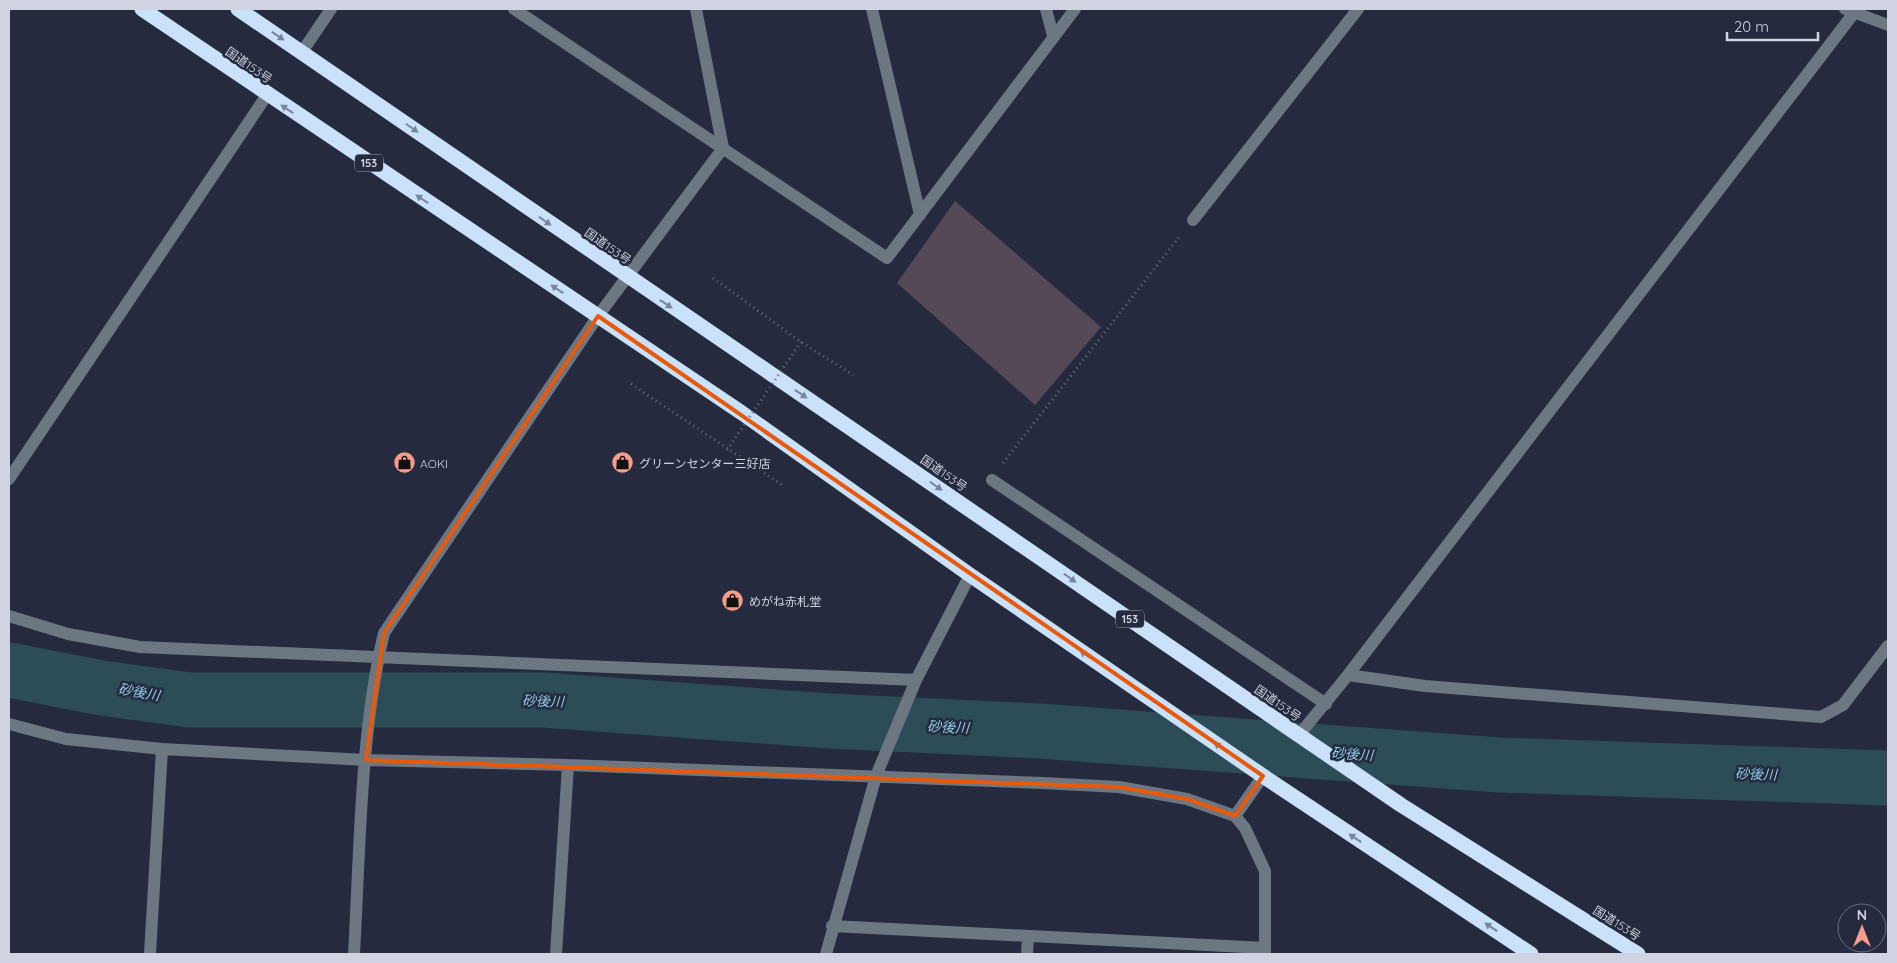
<svg xmlns="http://www.w3.org/2000/svg" width="1897" height="963" viewBox="0 0 1897 963" font-family="Quicksand,'Noto Sans JP',sans-serif">
  <style>
    .green { fill: #554958 }
    .lines { fill: none; stroke-linecap: round; stroke-linejoin: round }
    .river { stroke: #2c4c58; stroke-width: 55 }
    .path { stroke: #676b7e; stroke-width: 3; stroke-dasharray: 1 4; stroke-linecap: butt }
    .minor { stroke: #6d7781; stroke-width: 12 }
    .highway { stroke: #c9e1f9; stroke-width: 15 }
    .path-bridge { stroke: #676b7e; stroke-width: 3; stroke-dasharray: 1 4; stroke-linecap: butt }
    .oneway { fill: #77869c }
    .marked { fill: none; stroke: #e8590c; stroke-width: 4; stroke-linejoin: round }
    .labels { text-anchor: middle; dominant-baseline: central; stroke-width: 5; stroke-linejoin: round; paint-order: stroke }
    .shield { fill: #252a3f; stroke: #9da1b1; stroke-width: 1 }
    .shield-label { font-size: 11px; font-weight: bold; fill: #d0d4e2 }
    .street-label { font-size: 12px; fill: #d0d4e2; stroke: #252a3f }
    .poi-label { font-size: 12px; fill: #d0d4e2; stroke: #252a3f; text-anchor: start }
    .water-label { font-size: 14px; font-style: italic; fill: #8ecde5; stroke: #252a3f }
  </style>
  <rect width="100%" height="100%" fill="#252a3f"/>
  <!-- green -->
  <path class="green" d="M955,201L1101,327L1035,405L897,283Z"/>
  <g class="lines">
    <!-- river -->
    <path class="river" d="M9,670L102,688L190,700H543L830,721L1039,731L1499,765L1888,778"/>
    <!-- path -->
    <path class="path" d="M713,278L801,342L853,375
      M631,384L782,485
      M1003,463L1179,237"/>
    <!-- minor -->
    <path class="minor" d="M514,9L887,258L1075,9
      M872,9L920,215
      M1046,9L1053,36
      M1845,9L1888,25
      M302,52L331,9
      M1193,220L1358,9
      M9,479L267,95
      M992,480L1326,704
      M9,616L68,634L140,647L916,680
      M1348,675L1425,686L1821,717L1843,705L1888,646
      M9,724L66,739L162,749L366,760L568,765L1042,783L1119,787L1187,799L1235,816L1245,828L1265,871V954
      M1299,735L1348,675L1857,9
      M1235,816L1263,776
      M832,926L1265,948
      M150,954L162,749
      M354,954C360,850 360,734 384,633L598,316L723,148L696,9
      M556,954L568,765
      M826,954L876,776L916,680L970,575
      M1027,954L1028,936"/>
    <!-- highway -->
    <path class="highway" d="M142,9L742,413L970,575L1263,776L1531,954
      M238,9L1401,805L1638,954"/>
    <!-- path-bridge -->
    <path class="path-bridge" d="M727,450L801,342"/>
  </g>
  <!-- one-way arrows -->
  <defs><path id="oneway-solid" d="M-6-.8H1V-3.2L6.5 0L1 3.2V.8H-6Z" transform="scale(1.25)"/></defs>
  <g class="oneway">
    <use href="#oneway-solid" transform="translate(278 36) rotate(34)"/>
    <use href="#oneway-solid" transform="translate(287 109) rotate(-146)"/>
    <use href="#oneway-solid" transform="translate(412 128) rotate(35)"/>
    <use href="#oneway-solid" transform="translate(422 199) rotate(-146)"/>
    <use href="#oneway-solid" transform="translate(545 221) rotate(35)"/>
    <use href="#oneway-solid" transform="translate(557 289) rotate(-146)"/>
    <use href="#oneway-solid" transform="translate(666 304) rotate(34)"/>
    <use href="#oneway-solid" transform="translate(801 394) rotate(34)"/>
    <use href="#oneway-solid" transform="translate(936 486) rotate(35)"/>
    <use href="#oneway-solid" transform="translate(1070 578) rotate(35)"/>
    <use href="#oneway-solid" transform="translate(1086 655) rotate(-145)"/>
    <use href="#oneway-solid" transform="translate(1220 747) rotate(-145)"/>
    <use href="#oneway-solid" transform="translate(1355 838) rotate(-146)"/>
    <use href="#oneway-solid" transform="translate(1491 927) rotate(-146)"/>
  </g>
  <!-- marked area -->
  <path class="marked" d="M598,316L1263,776L1235,816L1187,799L1119,787L366,760L384,633Z"/>
  <!-- icons -->
  <defs>
    <symbol id="shop-disc" viewBox="-11 -11 22 22"><circle r="9.5" fill="#f49e8a" stroke="#252a3f"/><path d="M-5-2.5h2.3a2.7 3.5 0 0 1 5.4 0H5L5.5 6h-11ZM-1.5-2.5h3a1.5 2.3 0 0 0-3 0Z" fill="#111"/></symbol>
  </defs>
  <g fill-rule="evenodd">
    <use href="#shop-disc" x="392" y="450" width="25" height="25"/>
    <use href="#shop-disc" x="610" y="450" width="25" height="25"/>
    <use href="#shop-disc" x="720" y="588" width="25" height="25"/>
  </g>
  <g class="labels">
    <!-- shield labels -->
    <g class="shield">
      <rect x="355" y="154.5" width="28" height="17" rx="4"/>
      <rect x="1116" y="610.5" width="28" height="17" rx="4"/>
    </g>
    <g class="shield-label">
      <text x="369" y="163">153</text>
      <text x="1130" y="619">153</text>
    </g>
    <!-- street labels -->
    <g class="street-label">
      <text transform="translate(249 65) rotate(35)">国道153号</text>
      <text transform="translate(608 246) rotate(35)">国道153号</text>
      <text transform="translate(944 473) rotate(35)">国道153号</text>
      <text transform="translate(1278 703) rotate(35)">国道153号</text>
      <text transform="translate(1617 923) rotate(32)">国道153号</text>
    </g>
    <!-- poi labels -->
    <g class="poi-label">
      <text x="420" y="463">AOKI</text>
      <text x="639" y="463">グリーンセンター三好店</text>
      <text x="749" y="601">めがね赤札堂</text>
    </g>
    <!-- water labels -->
    <g class="water-label">
      <text transform="translate(139 692) rotate(10)">砂後川</text>
      <text transform="translate(543 701) rotate(2)">砂後川</text>
      <text transform="translate(948 727) rotate(3)">砂後川</text>
      <text transform="translate(1352 754) rotate(4)">砂後川</text>
      <text transform="translate(1756 774) rotate(2)">砂後川</text>
    </g>
  </g>
  <!-- border -->
  <rect width="1897" height="963" fill="none" stroke="#d0d4e2" stroke-width="20"/>
  <!-- north arrow -->
  <g transform="translate(1862 928)"><circle r="24" fill="#252a3f" stroke="#696e80"/>
  <path d="M0-4L9 19L0 12L-9 19Z" fill="#f49e8a"/>
  <text y="-8" font-size="14" font-weight="bold" text-anchor="middle" fill="#d0d4e2">N</text>
  </g>
  <!-- scale -->
  <path d="M1727 32v8h91v-8" fill="none" stroke="#d0d4e2" stroke-width="2.5"/>
  <text x="1734" y="32" font-size="15" fill="#d0d4e2" stroke="#252a3f" stroke-width="4" paint-order="stroke">20 m</text>
</svg>
